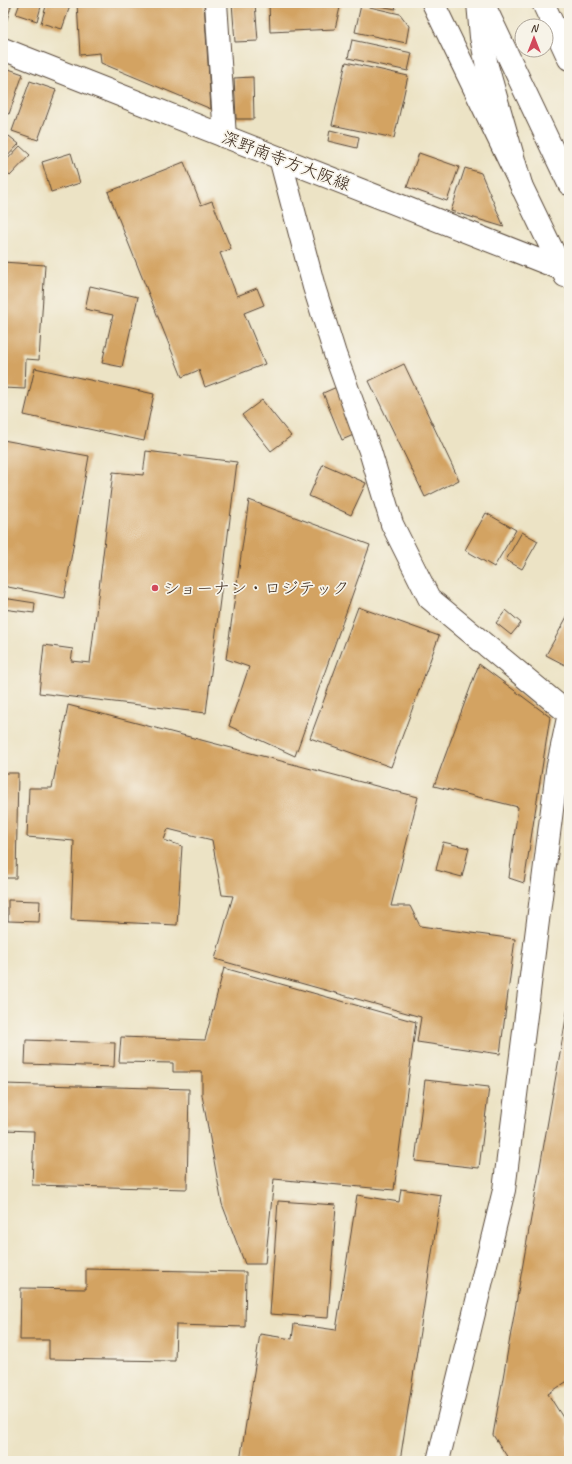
<svg xmlns="http://www.w3.org/2000/svg" width="572" height="1464" viewBox="0 0 572 1464" font-family="Caveat,'Klee One',sans-serif">
  <style>
    .building { fill: #d3a362 }
    .lines { fill: none; stroke-linecap: round; stroke-linejoin: round }
    .minor-casing { stroke: #564637; stroke-width: 24 }
    .major-casing { stroke: #564637; stroke-width: 24 }
    .highway-casing { stroke: #564637; stroke-width: 24 }
    .minor { stroke: #fff; stroke-width: 22 }
    .major { stroke: #fff; stroke-width: 22 }
    .highway { stroke: #fff; stroke-width: 22 }
    .poi-dot { fill: #d1495b; stroke: #f7f3e8; stroke-width: 1.5 }
    .labels { text-anchor: middle; dominant-baseline: central; stroke-width: 3.5; stroke-linejoin: round; paint-order: stroke }
    .street-label { font-size: 17px; fill: #3b2a1e; stroke: #f7f3e8 }
    .poi-label { font-size: 17px; fill: #3b2a1e; stroke: #f7f3e8; text-anchor: start }
  </style>
  <rect width="100%" height="100%" fill="#f7f3e8"/>
  <filter id="ink" filterUnits="userSpaceOnUse"><feTurbulence type="fractalNoise" baseFrequency=".025" numOctaves="2"/><feDisplacementMap in="SourceGraphic" scale="8" xChannelSelector="R" yChannelSelector="G"/><feConvolveMatrix kernelMatrix="1 2 1 2 8 2 1 2 1" color-interpolation-filters="sRGB"/></filter>
  <filter id="wash" filterUnits="userSpaceOnUse"><feTurbulence type="fractalNoise" baseFrequency=".012" numOctaves="4" result="noise"/><feDisplacementMap in="SourceGraphic" scale="16" xChannelSelector="R" yChannelSelector="G"/><feGaussianBlur stdDeviation="0.9" result="paint"/><feColorMatrix in="noise" values="0 0 0 0 0 0 0 0 0 0 0 0 0 0 0 0 0 1.4 0 .05"/><feComposite in="paint" operator="in"/></filter>
  <g filter="url(#wash)">
    <rect width="100%" height="100%" fill="#ece3c5"/>
    <g id="blocks">
      <!-- building -->
      <path class="building" d="M3,3H12L5,26L3,25Z
        M20,3H42L37,21L16,14Z
        M47,3H71L62,29L41,23Z
        M77,3H204L211,109L101,63L100,53L80,55Z
        M232,3H255L258,41L235,42Z
        M269,3H341L335,29L270,32Z
        M368,3H394L396,9L367,4Z
        M361,5L400,14L409,26L406,43L355,32Z
        M352,40L412,53L408,71L348,58Z
        M346,62L408,76L394,138L332,125Z
        M3,67L23,74L9,114L3,112Z
        M253,77L254,119H236L234,78Z
        M30,81L56,90L38,140L12,131Z
        M330,130L359,137L357,148L328,141Z
        M9,136L19,144L3,161V142Z
        M20,146L30,155L10,176L3,169V164Z
        M71,153L80,183L51,192L42,162Z
        M419,153L459,167L447,201L407,187Z
        M184,162L201,205L212,201L231,249L220,253L237,296L257,288L264,305L244,313L265,364L205,387L199,370L182,377L108,192Z
        M465,168L481,173L504,227L451,211Z
        M3,262L45,265L39,360L26,359L25,389L3,388Z
        M90,286L138,297L122,367L102,363L113,315L85,309Z
        M404,364L459,480L425,497L369,381Z
        M35,368L154,394L144,441L24,415Z
        M339,386L358,433L342,440L323,393Z
        M262,400L291,436L271,451L242,415Z
        M3,440L89,456L64,598L3,586Z
        M146,451L237,462L206,713L39,693L44,645L73,649L71,661L90,663L113,472L143,475Z
        M323,464L366,483L351,515L309,496Z
        M249,500L370,545L295,756L229,726L249,667L226,659Z
        M486,513L516,530L494,567L465,550Z
        M522,532L538,541L522,569L506,560Z
        M3,598L35,603L34,613L3,609Z
        M358,607L439,636L391,767L310,738Z
        M506,610L521,623L511,635L496,623Z
        M569,613V667L546,655Z
        M479,664L550,717L524,883L509,878L518,807L434,786Z
        M68,705L418,797L391,906H410L420,926L515,939L500,1054L417,1042L421,1017L215,959L233,896L222,895L212,840L168,829L164,840L182,846L177,925L71,920L74,841L27,837L29,788H52Z
        M3,773H18L16,878H3Z
        M443,842L469,848L462,877L436,870Z
        M8,900L40,901L39,922L8,921Z
        M224,968L416,1022L394,1190L274,1179L265,1264H245L222,1204L202,1095V1072H173V1063L119,1062L121,1037L205,1040Z
        M568,1007L569,1380L548,1394L569,1427V1461H510L493,1435Z
        M26,1040L115,1043L114,1067L25,1064Z
        M425,1080L489,1087L479,1168L415,1161Z
        M3,1084L189,1089L187,1189L32,1185L34,1131L3,1130Z
        M401,1189L441,1195L400,1461H240L260,1334L292,1339L294,1324L336,1330L357,1195L399,1202Z
        M278,1201L336,1205L328,1318L270,1314Z
        M86,1269L246,1272L245,1327L176,1325L175,1361L49,1359V1340H20L21,1288L86,1289Z"/>
    </g>
  </g>
  <g filter="url(#ink)">
    <use href="#blocks" fill-opacity="0" stroke="#564637" stroke-width="1"/>
    <g class="lines">
      <defs>
        <path id="minor" d="M216,3L225,137
          M280,158L314,287L335,354L370,451L392,524L429,598L569,714
          M438,1461L504,1190L557,770L569,713"/>
        <path id="major" d="M433,3L565,276
          M483,3L569,184
          M3,49L569,272"/>
        <path id="highway" d="M478,3L481,37L487,66L522,188
          M543,3L569,59"/>
      </defs>
      <!-- minor casing -->
      <use href="#minor" class="minor-casing"/>
      <!-- major casing -->
      <use href="#major" class="major-casing"/>
      <!-- highway casing -->
      <use href="#highway" class="highway-casing"/>
      <!-- minor -->
      <use href="#minor" class="minor"/>
      <!-- major -->
      <use href="#major" class="major"/>
      <!-- highway -->
      <use href="#highway" class="highway"/>
    </g>
  </g>
  <!-- markers -->
  <circle class="poi-dot" cx="155" cy="588" r="4"/>
  <g class="labels">
    <!-- street labels -->
    <g class="street-label">
      <text transform="translate(286 161) rotate(21)">深野南寺方大阪線</text>
    </g>
    <!-- poi labels -->
    <g class="poi-label">
      <text x="163" y="588">ショーナン・ロジテック</text>
    </g>
  </g>
  <!-- margin -->
  <rect width="572" height="1464" fill="none" stroke="#f7f3e8" stroke-width="16"/>
  <!-- north arrow -->
  <g transform="translate(534 38)"><circle r="19" fill="#f7f3e8" stroke="#aca397"/>
  <path d="M0-3L7 15L0 10L-7 15Z" fill="#d1495b"/>
  <text y="-6" font-size="11" font-weight="bold" text-anchor="middle" fill="#3b2a1e">N</text>
  </g>
</svg>
